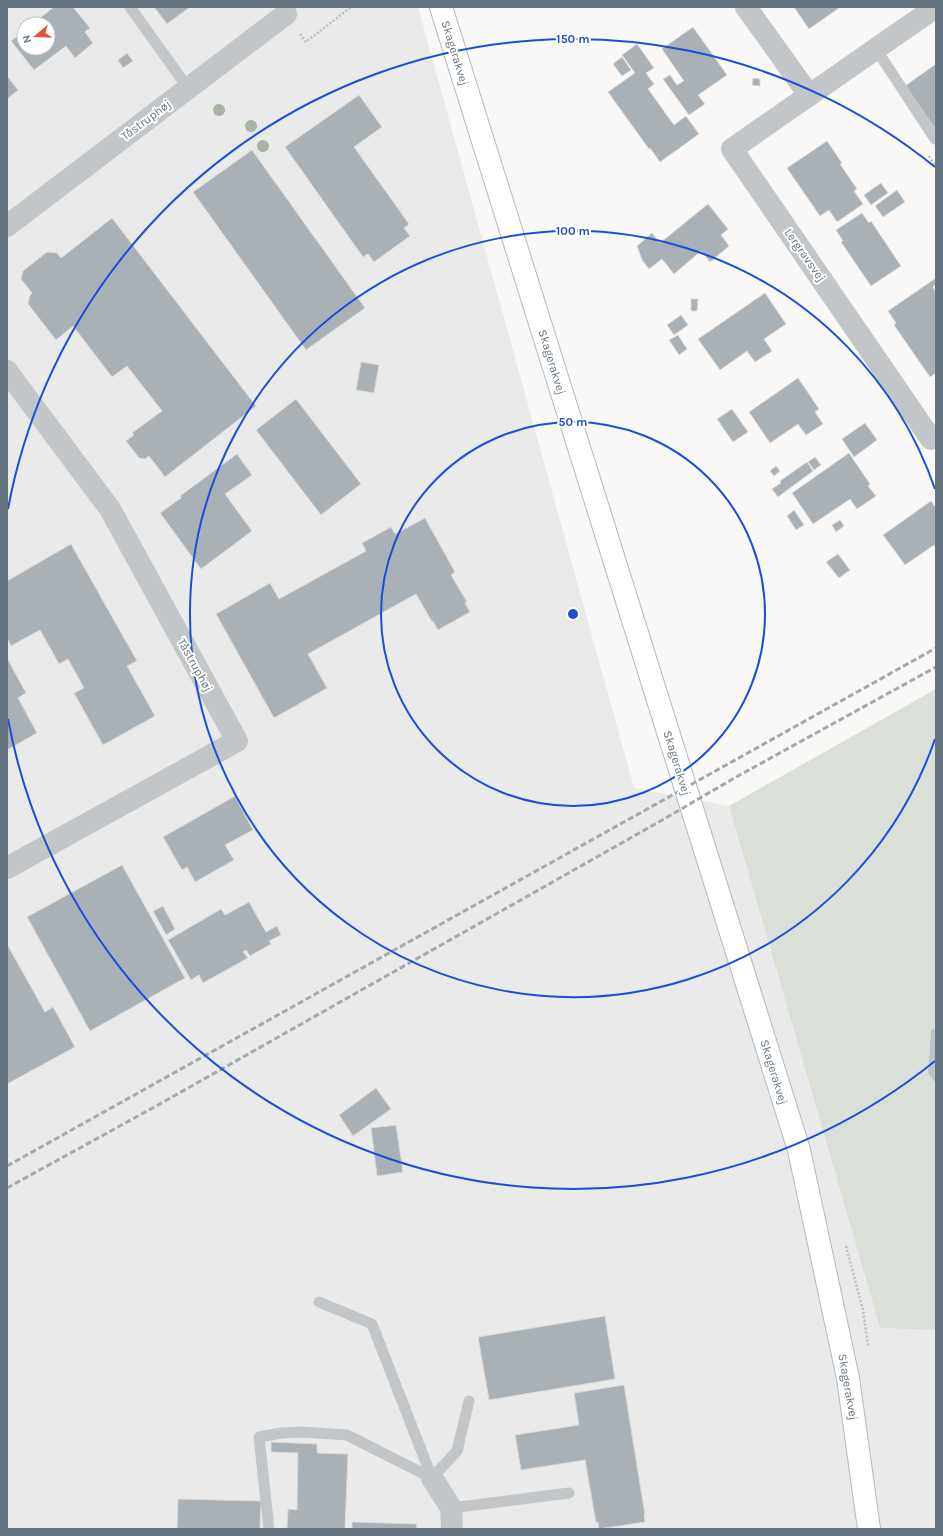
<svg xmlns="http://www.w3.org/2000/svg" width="943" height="1536" viewBox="0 0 943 1536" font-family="Karla,sans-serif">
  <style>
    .built { fill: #e9eae9; fill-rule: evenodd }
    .green { fill: #dadfd7 }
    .water { fill: #bcc6ca }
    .building { fill: #a9b1b7; stroke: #dadad8 }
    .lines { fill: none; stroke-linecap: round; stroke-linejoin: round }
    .secondary-casing { stroke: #b4babe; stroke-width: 24 }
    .path { stroke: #bcbfc1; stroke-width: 2.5; stroke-dasharray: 2 2; stroke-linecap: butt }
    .lane { stroke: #c2c6c9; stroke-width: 11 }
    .street { stroke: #c2c6c9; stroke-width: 22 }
    .secondary { stroke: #fff; stroke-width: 22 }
    .rail { stroke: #a3aaaf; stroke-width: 3; stroke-dasharray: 6 3; stroke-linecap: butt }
    .tree { fill: #a9b2a6 }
    .ring { fill: none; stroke: #1d4ed8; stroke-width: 2 }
    .labels { text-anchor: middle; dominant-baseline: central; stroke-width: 4; stroke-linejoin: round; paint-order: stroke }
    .street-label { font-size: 12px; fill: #657480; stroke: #fff }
    .centre { fill: #1d4ed8; stroke: #fff; stroke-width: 2 }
    .ring-label { font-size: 12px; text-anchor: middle; font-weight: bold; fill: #1d4ed8; stroke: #fff; stroke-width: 4; stroke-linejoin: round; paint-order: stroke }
  </style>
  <rect width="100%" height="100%" fill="#f9f8f6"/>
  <!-- built -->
  <path class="built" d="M7,7H418L634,788L729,806L880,1328L936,1330V1529H7ZM24,24H48V48H24Z"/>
  <!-- green -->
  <path class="green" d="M936,689V1028L931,1030L928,1073L936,1084V1330L880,1328L729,806Z"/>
  <!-- water -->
  <path class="water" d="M936,1028V1084L928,1073L931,1030Z"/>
  <!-- building -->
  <path class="building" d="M54,7H73L90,28L85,32L93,43L75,58L66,46L34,70L11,41L24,31V48H48V24H32Z
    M154,7H190L167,24Z
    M794,7H838L839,8L809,29Z
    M693,27L727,75L698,95L705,104L689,115L663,79L670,75L677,85L684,81L662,49Z
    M637,44L654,68L646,73L654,84L648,89L674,125L686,116L699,134L660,162L650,148L649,149L608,92L635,73L622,55Z
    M127,53L133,61L123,68L118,60Z
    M622,57L631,70L622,76L613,64Z
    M936,64V130L905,86Z
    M7,76L18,90L7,99Z
    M753,78L760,79V86L752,85Z
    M359,95L382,127L354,147L409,224L404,228L410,236L374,262L368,254L363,257L285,147Z
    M827,141L842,163L840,164L857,189L854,191L863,204L837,222L829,210L820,216L787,168Z
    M252,150L365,308L306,350L193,192Z
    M881,183L888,193L871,205L864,195Z
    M897,190L905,202L883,217L875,206Z
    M708,204L728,229L721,235L729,246L710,262L701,251L674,274L662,259L649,269L642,260L637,246L652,233L660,243Z
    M862,213L869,223L871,221L901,266L871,286L841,242L843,241L836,230Z
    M112,218L256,406L165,477L149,456L145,459L139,458L126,441L134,435L132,433L162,411L127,366L112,377L73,326L56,340L28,304L30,295L32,293L21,279L23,271L47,252L57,253L61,258Z
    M936,278V284L933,287L936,292V373L930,377L894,325L896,323L888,311Z
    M765,293L786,324L764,339L772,351L755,362L747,351L720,370L698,339Z
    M691,299H698L697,311H691Z
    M681,315L688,325L674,335L667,325Z
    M678,335L687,349L679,355L669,340Z
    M361,362L379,365L374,393L356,390Z
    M798,378L819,409L815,412L823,424L806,435L798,424L770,443L749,412Z
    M296,399L361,484L321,515L256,430Z
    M732,409L748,432L733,442L717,419Z
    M865,423L877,440L854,457L842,439Z
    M849,453L870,484L868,486L876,496L857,509L850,499L813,524L792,493Z
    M237,454L252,475L225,494L252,531L201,569L160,513L181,498L180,496Z
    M815,457L821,465L814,470L808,462Z
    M807,462L813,471L778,497L772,489L781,483L780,481Z
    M776,466L780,471L774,476L770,471Z
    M931,501L936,508V547L934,545L905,565L883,535Z
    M794,510L804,525L796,530L787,516Z
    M425,518L455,572L451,575L467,602L465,603L470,612L438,630L433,621L432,622L416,594L308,654L327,688L274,718L216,614L270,583L279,599L366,551L362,543L391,527L395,534Z
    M840,520L844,526L836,532L832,525Z
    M71,544L137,661L127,666L155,716L103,745L74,693L84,688L68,659L59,664L40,630L11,646L7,638V581Z
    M838,554L850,570L839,578L826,562Z
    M7,658L26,693L18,698L37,733L7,750Z
    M235,796L253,830L225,845L234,860L195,882L187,867L182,870L163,837Z
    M122,865L185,978L90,1031L27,917Z
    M249,902L266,932L277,926L281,935L269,941L271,944L250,956L246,950L243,952L248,958L203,983L199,975L191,980L168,940L221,909L225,915Z
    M163,906L175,929L166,935L153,911Z
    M7,944L45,1012L53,1007L75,1047L7,1084Z
    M376,1088L391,1109L353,1136L339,1115Z
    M396,1125L403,1172L377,1176L371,1128Z
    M605,1316L615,1379L489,1400L478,1337Z
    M624,1385L645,1515H644L645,1522L599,1529L598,1522L596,1523L585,1460L521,1470L515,1435L579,1425L574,1393Z
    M271,1442L317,1444V1453L348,1454L345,1529H287L288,1509L297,1510L298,1453L271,1452Z
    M178,1499L261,1501L260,1529H177Z
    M352,1522L417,1524L416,1529H352Z"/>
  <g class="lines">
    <defs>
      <path id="secondary" d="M441,7L799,1150L848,1378L869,1529"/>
    </defs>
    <!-- secondary casing -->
    <use href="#secondary" class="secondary-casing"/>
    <!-- path -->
    <path class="path" d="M300,34L306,42L351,7
      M929,156L936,167
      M846,1246L863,1310L868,1346"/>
    <!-- lane -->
    <path class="lane" d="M130,7L188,88
      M876,49L935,139
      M319,1302L372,1324L432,1478
      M432,1478L457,1451L469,1401
      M451,1508L569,1493
      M269,1529L259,1437L281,1433L303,1432L347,1435L432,1478"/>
    <!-- street -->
    <path class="street" d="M746,7L809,95
      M7,226L286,14
      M7,371L110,509L237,741L7,868
      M931,439L732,149L936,7
      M432,1478L451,1508L452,1529"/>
    <!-- secondary -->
    <use href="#secondary" class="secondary"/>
    <!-- rail -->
    <path class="rail" d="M7,1166L936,648
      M7,1188L158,1105L657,823L738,776L936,667"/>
  </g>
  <!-- trees -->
  <g class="tree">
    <circle cx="219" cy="110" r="6"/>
    <circle cx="251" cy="126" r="6"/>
    <circle cx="263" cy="146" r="6"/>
  </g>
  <!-- distance rings -->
  <g class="ring">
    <circle cx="573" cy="614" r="192"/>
    <path d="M935 739A383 383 0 1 1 935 489"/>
    <path d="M935 1061A575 575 0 0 1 8 719M8 509A575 575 0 0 1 935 167"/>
  </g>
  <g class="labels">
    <!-- street labels -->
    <g class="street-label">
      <text transform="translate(455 53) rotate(73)">Skagerakvej</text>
      <text transform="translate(146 120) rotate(-37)">Tåstruphøj</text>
      <text transform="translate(805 255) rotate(55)">Lergravsvej</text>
      <text transform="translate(552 362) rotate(73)">Skagerakvej</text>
      <text transform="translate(195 665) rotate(61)">Tåstruphøj</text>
      <text transform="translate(677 763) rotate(73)">Skagerakvej</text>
      <text transform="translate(774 1072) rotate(73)">Skagerakvej</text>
      <text transform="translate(848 1387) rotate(80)">Skagerakvej</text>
    </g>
  </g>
  <circle cx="573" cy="614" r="6" class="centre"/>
  <g class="ring-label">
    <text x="573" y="43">150 m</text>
    <text x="573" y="235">100 m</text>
    <text x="573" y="426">50 m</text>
  </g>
  <!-- border -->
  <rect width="943" height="1536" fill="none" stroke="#657480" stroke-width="16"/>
  <!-- north arrow -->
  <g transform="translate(36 36) rotate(251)"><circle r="19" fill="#ffffff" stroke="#c1c7cc"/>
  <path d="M0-3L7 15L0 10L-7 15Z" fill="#dc5833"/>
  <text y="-6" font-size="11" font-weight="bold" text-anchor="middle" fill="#657480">N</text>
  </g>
</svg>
